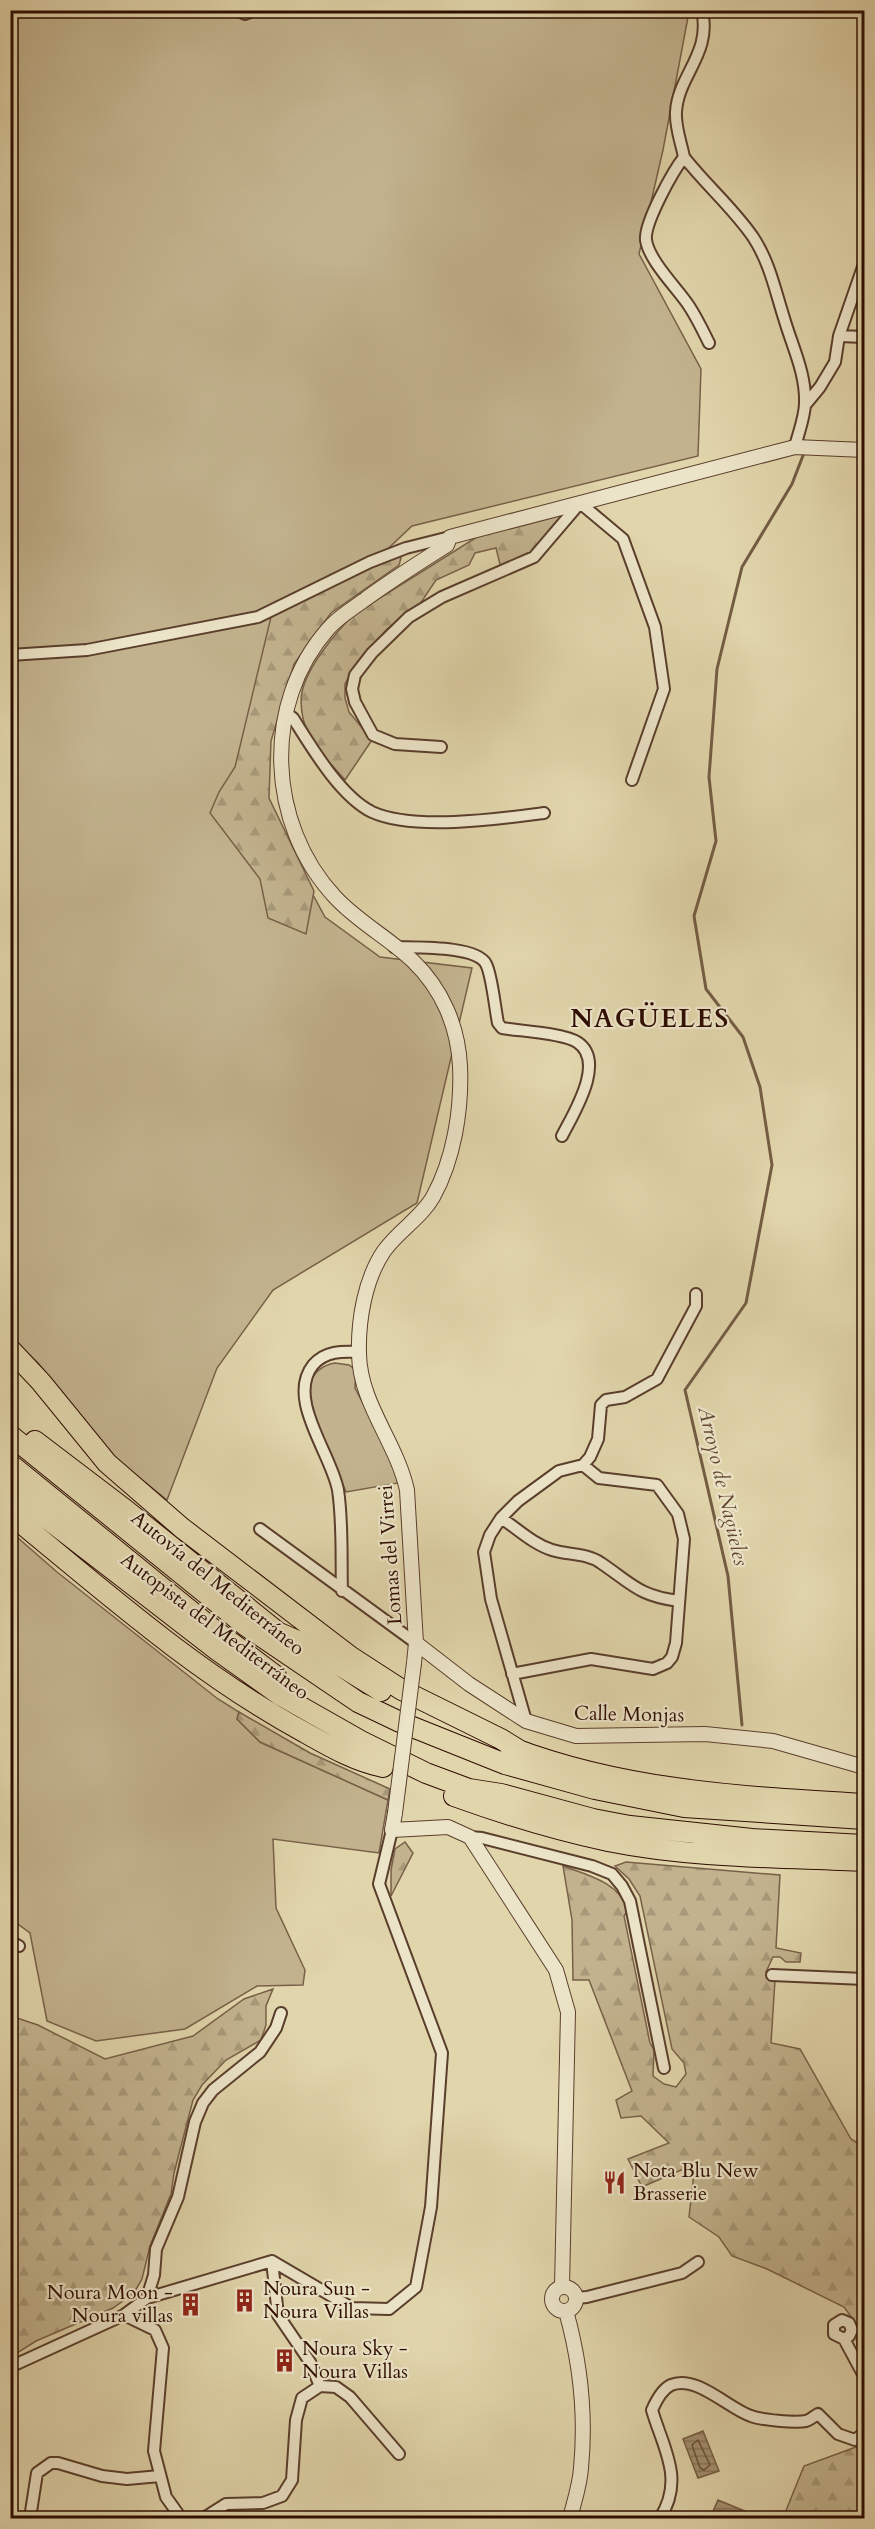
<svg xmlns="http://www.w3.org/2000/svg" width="875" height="2529" viewBox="0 0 875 2529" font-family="Cardo,serif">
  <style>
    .grass { fill: #c2b38e; stroke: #786048; stroke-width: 1.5 }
    .forest { fill: url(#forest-firs); stroke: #786048; stroke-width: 1.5 }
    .water { fill: url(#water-rules); stroke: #745c44; stroke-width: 1.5 }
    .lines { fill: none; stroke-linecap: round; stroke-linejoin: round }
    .shore { stroke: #684e39; stroke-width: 1.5 }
    .stream { stroke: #745c44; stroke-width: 3 }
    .minor-casing { stroke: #5a3e2c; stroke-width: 14 }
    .tertiary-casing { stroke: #5a3e2c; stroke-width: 16 }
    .motorway-casing { stroke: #2d0c01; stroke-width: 22 }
    .minor { stroke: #ece4c8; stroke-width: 10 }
    .tertiary { stroke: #ece4c8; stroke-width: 14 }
    .motorway { stroke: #e1d5ab; stroke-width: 20 }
    .tertiary-bridge-casing { stroke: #5a3e2c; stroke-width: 16; stroke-linecap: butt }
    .tertiary-bridge { stroke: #ece4c8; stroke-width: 14 }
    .labels { text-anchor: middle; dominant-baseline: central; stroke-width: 4.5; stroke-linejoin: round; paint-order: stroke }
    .street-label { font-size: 20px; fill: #2d0c01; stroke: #ece4c8 }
    .poi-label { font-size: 20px; fill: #2d0c01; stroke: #ece4c8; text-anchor: start }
    .water-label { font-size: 21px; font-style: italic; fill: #634833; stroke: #ece4c8 }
    .district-label { font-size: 26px; font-weight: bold; letter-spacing: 1.5px; fill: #2d0c01; stroke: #ece4c8 }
  </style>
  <defs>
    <pattern id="forest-firs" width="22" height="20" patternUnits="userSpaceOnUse" patternTransform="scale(1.5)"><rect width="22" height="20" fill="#c2b38e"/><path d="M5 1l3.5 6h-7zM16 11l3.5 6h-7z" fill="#a79979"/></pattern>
    <pattern id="water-rules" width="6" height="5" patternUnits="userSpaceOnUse" patternTransform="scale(1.5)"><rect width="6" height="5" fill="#a49171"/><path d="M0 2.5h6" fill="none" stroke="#86755a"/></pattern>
  </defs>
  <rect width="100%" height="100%" fill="#e1d5ab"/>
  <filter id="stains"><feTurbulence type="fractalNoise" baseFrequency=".00333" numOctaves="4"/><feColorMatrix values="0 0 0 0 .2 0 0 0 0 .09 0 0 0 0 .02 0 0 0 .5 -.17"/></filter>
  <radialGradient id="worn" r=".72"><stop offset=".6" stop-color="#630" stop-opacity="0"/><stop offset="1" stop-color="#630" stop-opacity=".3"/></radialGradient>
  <!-- grass -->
  <path class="grass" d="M686,10L688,17L663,150L639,254L701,369L698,456L412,526L279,652L252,782L325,917L380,957L472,968L417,1203L273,1290L217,1368L167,1500L114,1457L38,1363L11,1337L10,11Z
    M335,1363L349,1365L356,1370L355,1388L393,1461L398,1483L346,1492C336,1466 308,1411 310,1386C311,1373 323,1365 335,1363Z
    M10,1531L57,1572L218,1699L239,1712L237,1719L260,1742L388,1800L379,1853L273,1839L276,1908L305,1970L303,1985L257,1986L185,2029L96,2041L47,2021L30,1933L11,1919Z"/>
  <!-- forest -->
  <path class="forest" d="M559,514L565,515L549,531L531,556L501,568L496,548L475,553L469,565L436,580L420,604L387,629L357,663L345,684V698L349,712L372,740L345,780C335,768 321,755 312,741C304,728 299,708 302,692C307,667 337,630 356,613L488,530Z
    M396,556L401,558L399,565L331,613L294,664L271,741L269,798L314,891L306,934L268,918L260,879L210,813L219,792L235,767L271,617L370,565Z
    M239,1712L310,1753L390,1789L388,1800L260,1742L237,1719Z
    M405,1842L413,1853L391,1896V1870L395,1849Z
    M626,1862L780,1875L776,1948L801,1953L800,1962H786L780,1957H773L766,1972L768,1977L775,1980L771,2043L800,2049L851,2139L864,2147V2360L857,2346L855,2322L844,2307L767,2269L732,2256L719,2237L689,2217L695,2164L642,2187L628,2159L669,2143L641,2116L621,2118L616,2100L632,2091L589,1980H573L572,1920L563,1866C587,1875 619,1882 628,1910L624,1916L650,2043L654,2050L653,2076L664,2084L676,2087L686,2074L684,2063L672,2049L640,1896L629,1879L615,1866Z
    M273,1989L266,2006V2025L261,2040L226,2060L202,2085L193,2100L174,2173L171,2194L150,2246L142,2279L134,2293L113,2308L36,2341L11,2357V2016L38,2025L105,2059L193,2036L244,1999Z
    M864,2441V2502L854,2518H783L804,2466L856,2447Z"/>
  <!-- water -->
  <path class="water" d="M703,2431L719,2471L698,2478L683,2439Z
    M718,2500L747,2512L744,2518H710Z"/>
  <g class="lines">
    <!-- shore -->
    <path class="shore" d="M698,2440L710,2465L704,2470L700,2468L692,2445Z"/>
    <!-- stream -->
    <path class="stream" d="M742,1725L728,1576L685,1390L746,1303L772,1165L760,1087L743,1037L706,989L694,916L716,841L709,777L717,669L742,567L792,484L804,453"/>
    <defs>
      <path id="minor" d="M237,10L245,14L255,10
        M702,10C712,54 678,75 676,112C675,127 681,142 684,157C673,171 644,223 646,240C649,261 678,289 689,306C697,318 703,331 709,343
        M684,157C706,185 733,208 753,237C770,263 775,290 784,318C792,346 806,373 805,403C805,417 798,434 795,447
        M839,336L864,337
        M806,404L820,387L835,362L839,336L864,264
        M10,655L87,650L258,617L370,562L406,548L450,537
        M286,713L293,718C312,748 340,796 372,812C413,831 499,819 544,813
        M441,747L395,744L373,735L355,702L352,689L355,675L372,653L409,617L442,597L534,557L580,503L623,539L655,627L664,689L632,780
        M394,947C414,948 476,945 486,964C492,975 495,1009 498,1023L502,1028C520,1031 563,1033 577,1042C607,1061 573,1114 562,1136
        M501,1518C518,1529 533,1544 552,1550C568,1555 587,1553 601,1563C632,1584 639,1596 679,1601
        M260,1529L416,1643
        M342,1591C341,1558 343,1523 338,1490C331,1453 286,1399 313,1365C325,1351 342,1351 359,1352
        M512,1674L591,1659L653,1669L667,1663L672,1657L676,1643L684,1539L678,1514L657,1485L599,1478L583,1465
        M526,1721L491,1599L484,1552L490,1535L501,1518L518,1501L559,1471L583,1465L590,1457L598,1439L601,1405L606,1400L625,1397L657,1379L696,1306V1294
        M470,1837L482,1838L592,1866L612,1874L622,1886L630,1901L664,2068
        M10,1941L19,1946
        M772,1975L864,1979
        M272,2261L278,2315L310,2362L320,2386L336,2387L350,2397L399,2454
        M147,2298L154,2275L156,2249L178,2197L195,2122L203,2103L213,2090L260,2052L276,2028L281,2013
        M576,2298L587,2297L682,2273L698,2262
        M124,2315L147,2298L272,2261L352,2308L389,2309L416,2287L431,2207L442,2053L379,1884L392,1830
        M844,2339L849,2336L852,2330L849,2323L842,2320L834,2325V2334L844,2339L864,2376
        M10,2367L124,2315L155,2330L163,2348L154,2451L166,2497L181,2518
        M30,2518L37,2473L51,2463H58L102,2476L127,2479L160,2476
        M204,2518L226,2504L263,2503L282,2496L292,2480L296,2420L302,2398L320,2386
        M660,2518C685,2479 663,2448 652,2410C656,2401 662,2389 671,2385C696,2374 729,2409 751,2416C761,2420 795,2423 806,2421C810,2420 814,2416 818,2414L838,2434L855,2440L864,2433"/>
      <path id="tertiary" d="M416,1643L469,1684L526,1721L576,1736L705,1734L773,1741L864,1767
        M414,1663L416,1643L407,1490C396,1441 360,1404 359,1354C358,1320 365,1279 384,1251C398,1231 421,1218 433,1197C454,1159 462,1109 460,1066C458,1026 442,989 413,961C389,938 358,922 335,897C267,824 262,704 328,629C339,616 354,608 367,598C393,579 420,562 447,545L450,537L795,447L864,450
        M395,1813L392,1830L448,1827L470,1837L556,1970L568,2012L562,2287
        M552 2299a12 12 0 1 1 24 0a12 12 0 1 1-24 0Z
        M566,2311C580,2361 586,2416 581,2468C580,2485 574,2502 570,2518"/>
      <path id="motorway" d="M10,1349L41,1382L107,1463L182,1528L351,1657L402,1690L501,1739L522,1752
        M10,1435L246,1626L358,1702L400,1722L505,1764L595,1789L684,1807L864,1819
        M35,1441L127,1511L285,1638
        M10,1464L213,1629L276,1676
        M10,1490L217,1650L280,1695L361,1741L426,1773L469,1789L501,1794L593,1819L630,1826L752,1839L864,1845
        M10,1514C104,1591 197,1674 304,1732C329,1746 354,1761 383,1767
        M277,1632L305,1644L381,1691
        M510,1747C624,1791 744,1797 864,1804
        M454,1796C504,1814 556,1830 608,1841C692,1858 780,1857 864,1861"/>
    </defs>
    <!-- minor casing -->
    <use href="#minor" class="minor-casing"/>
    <!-- tertiary casing -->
    <use href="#tertiary" class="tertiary-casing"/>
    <!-- motorway casing -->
    <use href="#motorway" class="motorway-casing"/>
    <!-- minor -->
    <use href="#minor" class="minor"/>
    <!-- tertiary -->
    <use href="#tertiary" class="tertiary"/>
    <!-- motorway -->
    <use href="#motorway" class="motorway"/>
    <defs>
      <path id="tertiary-bridge" d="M395,1813L414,1663"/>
    </defs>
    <!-- tertiary-bridge casing -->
    <use href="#tertiary-bridge" class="tertiary-bridge-casing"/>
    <!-- tertiary-bridge -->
    <use href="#tertiary-bridge" class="tertiary-bridge"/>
  </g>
  <!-- icons -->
  <defs>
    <symbol id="restaurant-bare" viewBox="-9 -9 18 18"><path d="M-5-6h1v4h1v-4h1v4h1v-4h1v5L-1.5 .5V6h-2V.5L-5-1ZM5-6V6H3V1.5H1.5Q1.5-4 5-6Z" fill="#8f2418" stroke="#ece4c8" stroke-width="2.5" paint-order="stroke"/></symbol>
    <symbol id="building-bare" viewBox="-9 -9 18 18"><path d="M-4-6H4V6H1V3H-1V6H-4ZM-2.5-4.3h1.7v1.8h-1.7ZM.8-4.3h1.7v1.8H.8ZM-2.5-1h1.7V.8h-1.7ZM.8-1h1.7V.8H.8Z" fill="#8f2418" stroke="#ece4c8" stroke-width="2.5" paint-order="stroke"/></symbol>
  </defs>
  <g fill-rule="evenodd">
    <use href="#restaurant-bare" x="598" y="2166" width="33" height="33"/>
    <use href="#building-bare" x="228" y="2284" width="33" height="33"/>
    <use href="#building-bare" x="174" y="2288" width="33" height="33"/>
    <use href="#building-bare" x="268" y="2344" width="33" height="33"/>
  </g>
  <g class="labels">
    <!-- street labels -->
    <g class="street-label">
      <text transform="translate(390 1555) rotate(-94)">Lomas del Virrei</text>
      <text transform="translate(218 1583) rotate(39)">Autovía del Mediterráneo</text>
      <text transform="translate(215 1626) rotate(37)">Autopista del Mediterráneo</text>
      <text transform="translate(629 1714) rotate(1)">Calle Monjas</text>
    </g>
    <!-- poi labels -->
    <g class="poi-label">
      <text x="633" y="2170">Nota Blu New<tspan x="633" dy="23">Brasserie</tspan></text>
      <text x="263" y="2288">Noura Sun -<tspan x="263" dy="23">Noura Villas</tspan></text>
      <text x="173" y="2292" text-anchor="end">Noura Moon -<tspan x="173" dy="23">Noura villas</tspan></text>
      <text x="302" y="2348">Noura Sky -<tspan x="302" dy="23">Noura Villas</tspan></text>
    </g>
    <!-- water labels -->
    <g class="water-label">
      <text transform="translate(723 1486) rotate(77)">Arroyo de Nagüeles</text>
    </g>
    <!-- district labels -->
    <g class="district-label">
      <text x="650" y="1018">NAGÜELES</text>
    </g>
  </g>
  <!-- margin -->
  <rect width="875" height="2529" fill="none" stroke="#e1d5ab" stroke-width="36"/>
  <rect x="12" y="12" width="851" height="2505" fill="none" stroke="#2d0c01" stroke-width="3"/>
  <rect x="18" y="18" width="839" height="2493" fill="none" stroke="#2d0c01" stroke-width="1.5"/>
  <rect width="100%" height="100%" filter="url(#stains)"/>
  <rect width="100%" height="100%" fill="url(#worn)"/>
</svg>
